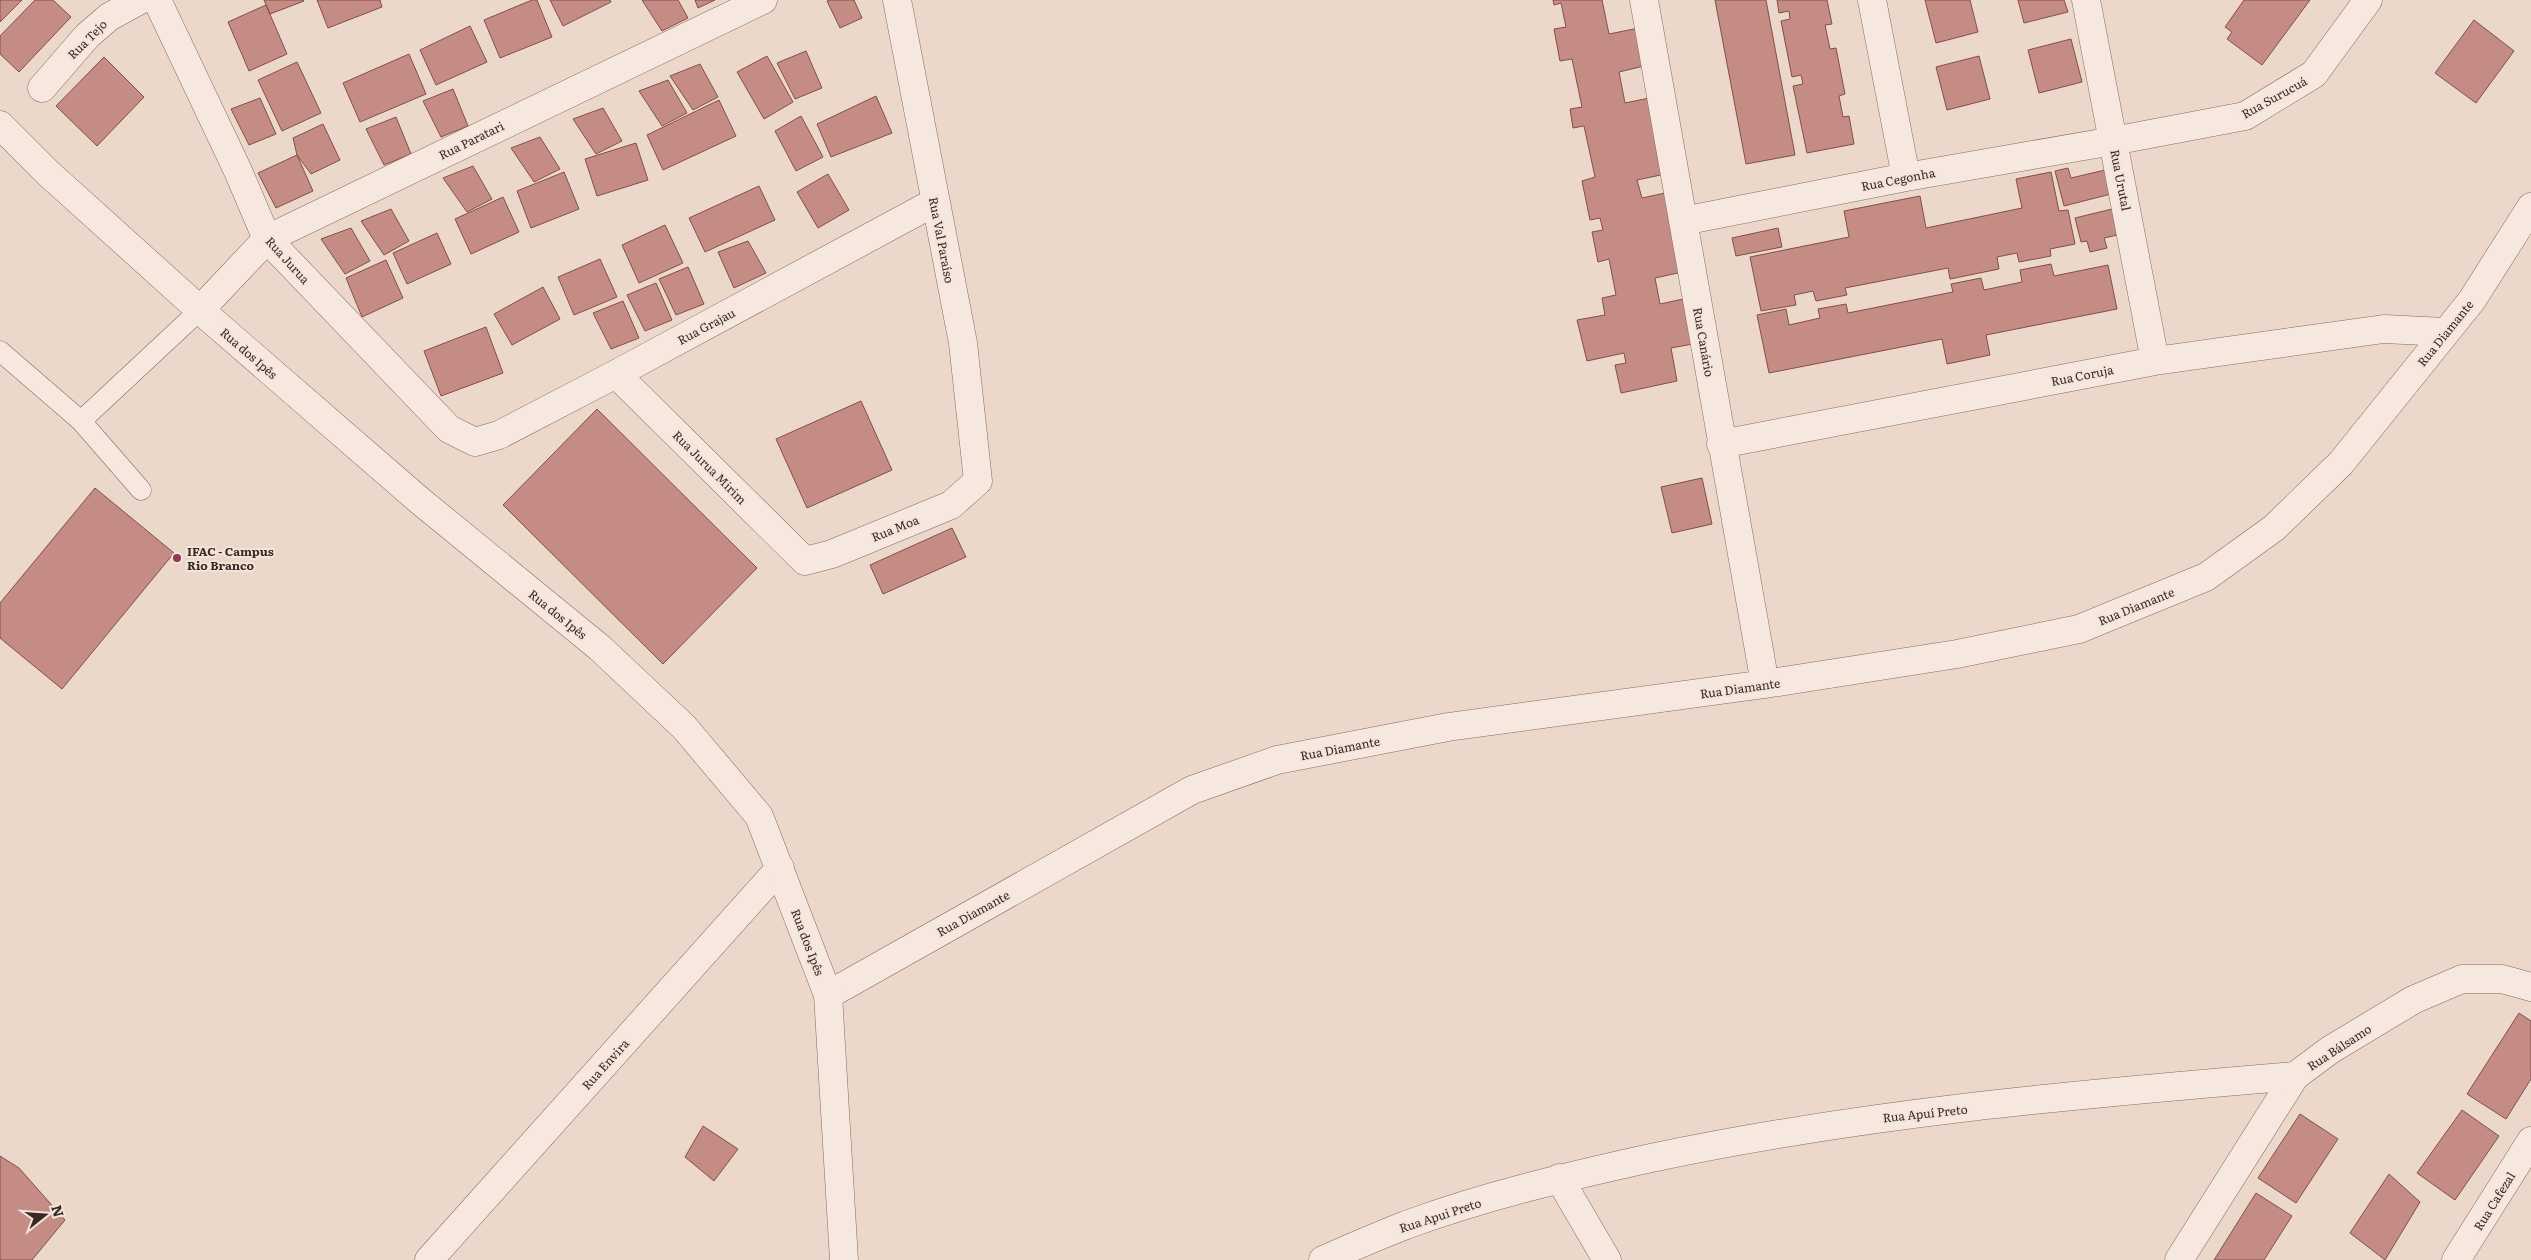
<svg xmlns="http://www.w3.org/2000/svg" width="2531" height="1260" viewBox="0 0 2531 1260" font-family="Literata,serif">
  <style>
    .building { fill: #c58c85; stroke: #834e49 }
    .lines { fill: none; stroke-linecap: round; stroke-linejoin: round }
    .service-casing { stroke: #866961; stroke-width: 21 }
    .minor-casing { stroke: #866961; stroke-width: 29 }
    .tertiary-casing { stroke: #866961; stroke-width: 29 }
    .service { stroke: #f6e8de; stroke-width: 20 }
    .minor { stroke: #f6e8de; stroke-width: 28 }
    .tertiary { stroke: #f6e8de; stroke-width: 28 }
    .poi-dot { fill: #903753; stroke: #f3e4da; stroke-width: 2 }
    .labels { text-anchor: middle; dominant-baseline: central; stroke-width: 4; stroke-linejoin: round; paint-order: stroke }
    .street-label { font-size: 12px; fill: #392723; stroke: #f3e4da }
    .poi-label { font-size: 12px; font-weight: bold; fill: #392723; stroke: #f3e4da; text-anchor: start }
  </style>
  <rect width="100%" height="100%" fill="#ebd8cb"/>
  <!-- building -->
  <path class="building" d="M0,0H22L0,22Z
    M35,0H53L71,17L19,72L0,54V36Z
    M264,0H303L304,1L270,14Z
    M317,0H380L382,7L328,28Z
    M532,0H537L552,37L500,58L484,20Z
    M550,0H610L611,2L563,26Z
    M642,0H678L688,18L662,31Z
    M695,0H715L698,8Z
    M830,0H854L862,18L840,28L827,1Z
    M1553,0H1602L1609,34L1639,28L1648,65L1619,72L1625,103L1654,97L1670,173L1637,180L1642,198L1670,192L1687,271L1655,278L1660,304L1688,298L1698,343L1671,348L1677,381L1621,393L1615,365L1626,363L1624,353L1587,361L1577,320L1605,315L1602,298L1616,295L1609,259L1598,262L1592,232L1603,230L1600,218L1590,220L1582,181L1595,177L1584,126L1573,128L1570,109L1582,107L1572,59L1560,61L1554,29L1566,27L1561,3L1554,5Z
    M1715,0H1766L1795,155L1746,164Z
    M1777,0H1827L1832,24L1825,25L1830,49L1836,48L1845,94L1839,96L1843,117L1849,116L1854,144L1807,153L1793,86L1803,84L1801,75L1792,77L1781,21L1790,19L1789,11L1779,13Z
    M1925,0H1970L1978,32L1936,43Z
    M2018,0H2064L2068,12L2024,23Z
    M2244,0H2310L2262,65L2227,39L2232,32L2225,27Z
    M266,5L287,54L249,71L228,22Z
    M2474,20L2514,51L2476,103L2435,73Z
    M470,26L487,62L436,85L420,50Z
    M2071,39L2082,82L2039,93L2028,50Z
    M806,51L822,88L795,99L777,63Z
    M409,54L426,94L360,122L343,83Z
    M767,56L793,102L764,119L737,72Z
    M1979,56L1990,99L1947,110L1936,67Z
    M104,57L144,97L97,146L56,106Z
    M297,62L321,113L282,131L258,80Z
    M700,64L718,97L693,110L670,76Z
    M668,80L687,113L662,126L639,91Z
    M453,89L468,126L441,137L423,101Z
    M876,96L892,133L831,157L817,124Z
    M260,98L276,134L249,145L231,109Z
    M719,100L736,136L663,170L647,135Z
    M603,108L622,141L596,154L573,119Z
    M801,116L823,157L796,171L775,131Z
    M396,117L411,154L384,165L366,129Z
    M323,124L340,160L311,174L297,155L293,138Z
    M540,137L560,169L534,182L511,148Z
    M636,143L648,180L597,196L585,159Z
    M297,155L313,191L276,208L258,173Z
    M473,166L492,199L467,212L443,178Z
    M2068,168L2071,178L2105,170L2111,194L2064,206L2055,171Z
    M564,172L579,209L531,228L517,191Z
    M2051,172L2059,211L2068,210L2075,244L2050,249L2051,256L2019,262L2017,253L1997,257L1999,269L1950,279L1948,268L1845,288L1847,295L1816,301L1813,291L1794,295L1796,305L1761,311L1750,257L1849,237L1844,211L1920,196L1926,228L2022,208L2016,179Z
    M828,174L849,210L818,228L797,192Z
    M759,186L775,220L705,252L689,218Z
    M503,197L519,232L471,254L455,219Z
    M2116,208L2122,234L2104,238L2107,248L2090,252L2087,241L2081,242L2075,218Z
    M391,209L409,241L384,255L361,221Z
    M665,225L683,263L639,283L622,245Z
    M351,228L370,261L345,274L321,239Z
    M1778,228L1782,247L1736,256L1732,238Z
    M437,233L451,264L407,284L393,253Z
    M748,241L766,273L734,288L718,252Z
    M600,259L617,297L574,315L558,277Z
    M386,260L403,298L362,317L346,278Z
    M2051,264L2054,276L2108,265L2117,309L1986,335L1990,355L1947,364L1942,339L1769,373L1757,315L1786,309L1789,325L1820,318L1818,309L1846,304L1848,313L1953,292L1951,284L1981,278L1984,290L2022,282L2020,270Z
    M688,267L704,304L676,315L659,279Z
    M656,283L672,320L645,331L627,295Z
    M543,287L560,319L512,345L494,314Z
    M623,301L639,338L611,349L593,313Z
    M486,327L503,373L441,396L424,351Z
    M861,401L892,470L807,508L776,439Z
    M597,409L757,568L663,664L503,505Z
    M1702,478L1712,524L1672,533L1661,487Z
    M95,488L174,553L62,689L0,638V603Z
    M952,528L966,557L883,594L870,565Z
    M2519,1013L2531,1021V1079L2506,1119L2467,1094Z
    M2462,1110L2499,1136L2455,1200L2417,1173Z
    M2300,1114L2338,1139L2296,1203L2258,1178Z
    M703,1126L738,1149L714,1181L685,1157Z
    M0,1156L19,1168L65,1220L32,1260H0Z
    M2389,1174L2420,1202L2385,1260L2350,1233Z
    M2256,1193L2292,1216L2264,1260H2214Z"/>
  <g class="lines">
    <defs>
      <path id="service" d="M0,351L81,421L141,490
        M81,421L200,310"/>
      <path id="minor" d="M157,0L238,171L267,239L449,429L475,442L499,435L616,374L935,202
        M1644,0L1765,684
        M1872,0L1906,177
        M2086,0L2155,361
        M42,88L87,36L109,17L140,0
        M1683,221L1906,177L2113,141L2245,116L2314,74L2368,0
        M200,310L267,239L763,0
        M616,374L805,561L832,554L951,505L978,481L963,343L897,0
        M1721,444L2155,361L2384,329L2445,332
        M828,995L1192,790L1277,760L1448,727L1765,684L1957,654L2079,629L2206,577L2274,528L2341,463L2472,300L2531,207
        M1559,1178L1607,1260
        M429,1260L780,868
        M1323,1260C1350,1248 1378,1236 1406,1225C1485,1196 1569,1176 1651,1158C1863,1113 2079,1094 2295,1076
        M2179,1260L2295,1076L2330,1050L2413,1000L2462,979H2502L2531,987
        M2456,1260L2531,1141"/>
      <path id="tertiary" d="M0,125L48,173L200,310L419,500L600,648L684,727L759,816L828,995L844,1260"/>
    </defs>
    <!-- service casing -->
    <use href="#service" class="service-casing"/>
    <!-- minor casing -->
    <use href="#minor" class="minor-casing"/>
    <!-- tertiary casing -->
    <use href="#tertiary" class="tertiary-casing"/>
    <!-- service -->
    <use href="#service" class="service"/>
    <!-- minor -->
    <use href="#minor" class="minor"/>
    <!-- tertiary -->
    <use href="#tertiary" class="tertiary"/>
  </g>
  <!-- markers -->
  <circle class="poi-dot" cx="177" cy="558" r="5"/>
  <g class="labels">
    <!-- street labels -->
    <g class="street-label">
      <text transform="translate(87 39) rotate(-45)">Rua Tejo</text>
      <text transform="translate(2274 97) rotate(-29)">Rua Surucuá</text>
      <text transform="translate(471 140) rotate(-26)">Rua Paratari</text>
      <text transform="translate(1898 179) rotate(-11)">Rua Cegonha</text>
      <text transform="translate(2121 180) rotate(79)">Rua Urutal</text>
      <text transform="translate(942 240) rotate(79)">Rua Val Paraíso</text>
      <text transform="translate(288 260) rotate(48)">Rua Jurua</text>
      <text transform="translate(706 326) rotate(-28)">Rua Grajau</text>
      <text transform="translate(2445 333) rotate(-51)">Rua Diamante</text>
      <text transform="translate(1704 342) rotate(80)">Rua Canário</text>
      <text transform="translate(249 353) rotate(41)">Rua dos Ipês</text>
      <text transform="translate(2082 375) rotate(-11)">Rua Coruja</text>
      <text transform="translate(710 467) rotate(45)">Rua Jurua Mirim</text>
      <text transform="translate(895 528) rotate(-22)">Rua Moa</text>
      <text transform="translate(2136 606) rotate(-22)">Rua Diamante</text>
      <text transform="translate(558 614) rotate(39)">Rua dos Ipês</text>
      <text transform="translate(1740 688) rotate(-8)">Rua Diamante</text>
      <text transform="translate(1340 748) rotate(-11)">Rua Diamante</text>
      <text transform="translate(973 913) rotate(-29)">Rua Diamante</text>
      <text transform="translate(808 942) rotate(69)">Rua dos Ipês</text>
      <text transform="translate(2339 1047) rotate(-33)">Rua Bálsamo</text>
      <text transform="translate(605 1064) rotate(-48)">Rua Envira</text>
      <text transform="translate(1925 1113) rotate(-6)">Rua Apuí Preto</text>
      <text transform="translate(2494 1201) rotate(-58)">Rua Cafezal</text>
      <text transform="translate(1440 1215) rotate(-18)">Rua Apui Preto</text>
    </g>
    <!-- poi labels -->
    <g class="poi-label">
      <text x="187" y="551">IFAC - Campus<tspan x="187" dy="14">Rio Branco</tspan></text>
    </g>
  </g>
  <!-- north arrow -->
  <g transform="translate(45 1215) rotate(73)" stroke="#f3e4da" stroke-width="4" paint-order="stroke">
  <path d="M0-4L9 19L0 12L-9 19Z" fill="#392723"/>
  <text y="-8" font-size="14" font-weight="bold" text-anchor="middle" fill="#392723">N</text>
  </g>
</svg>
